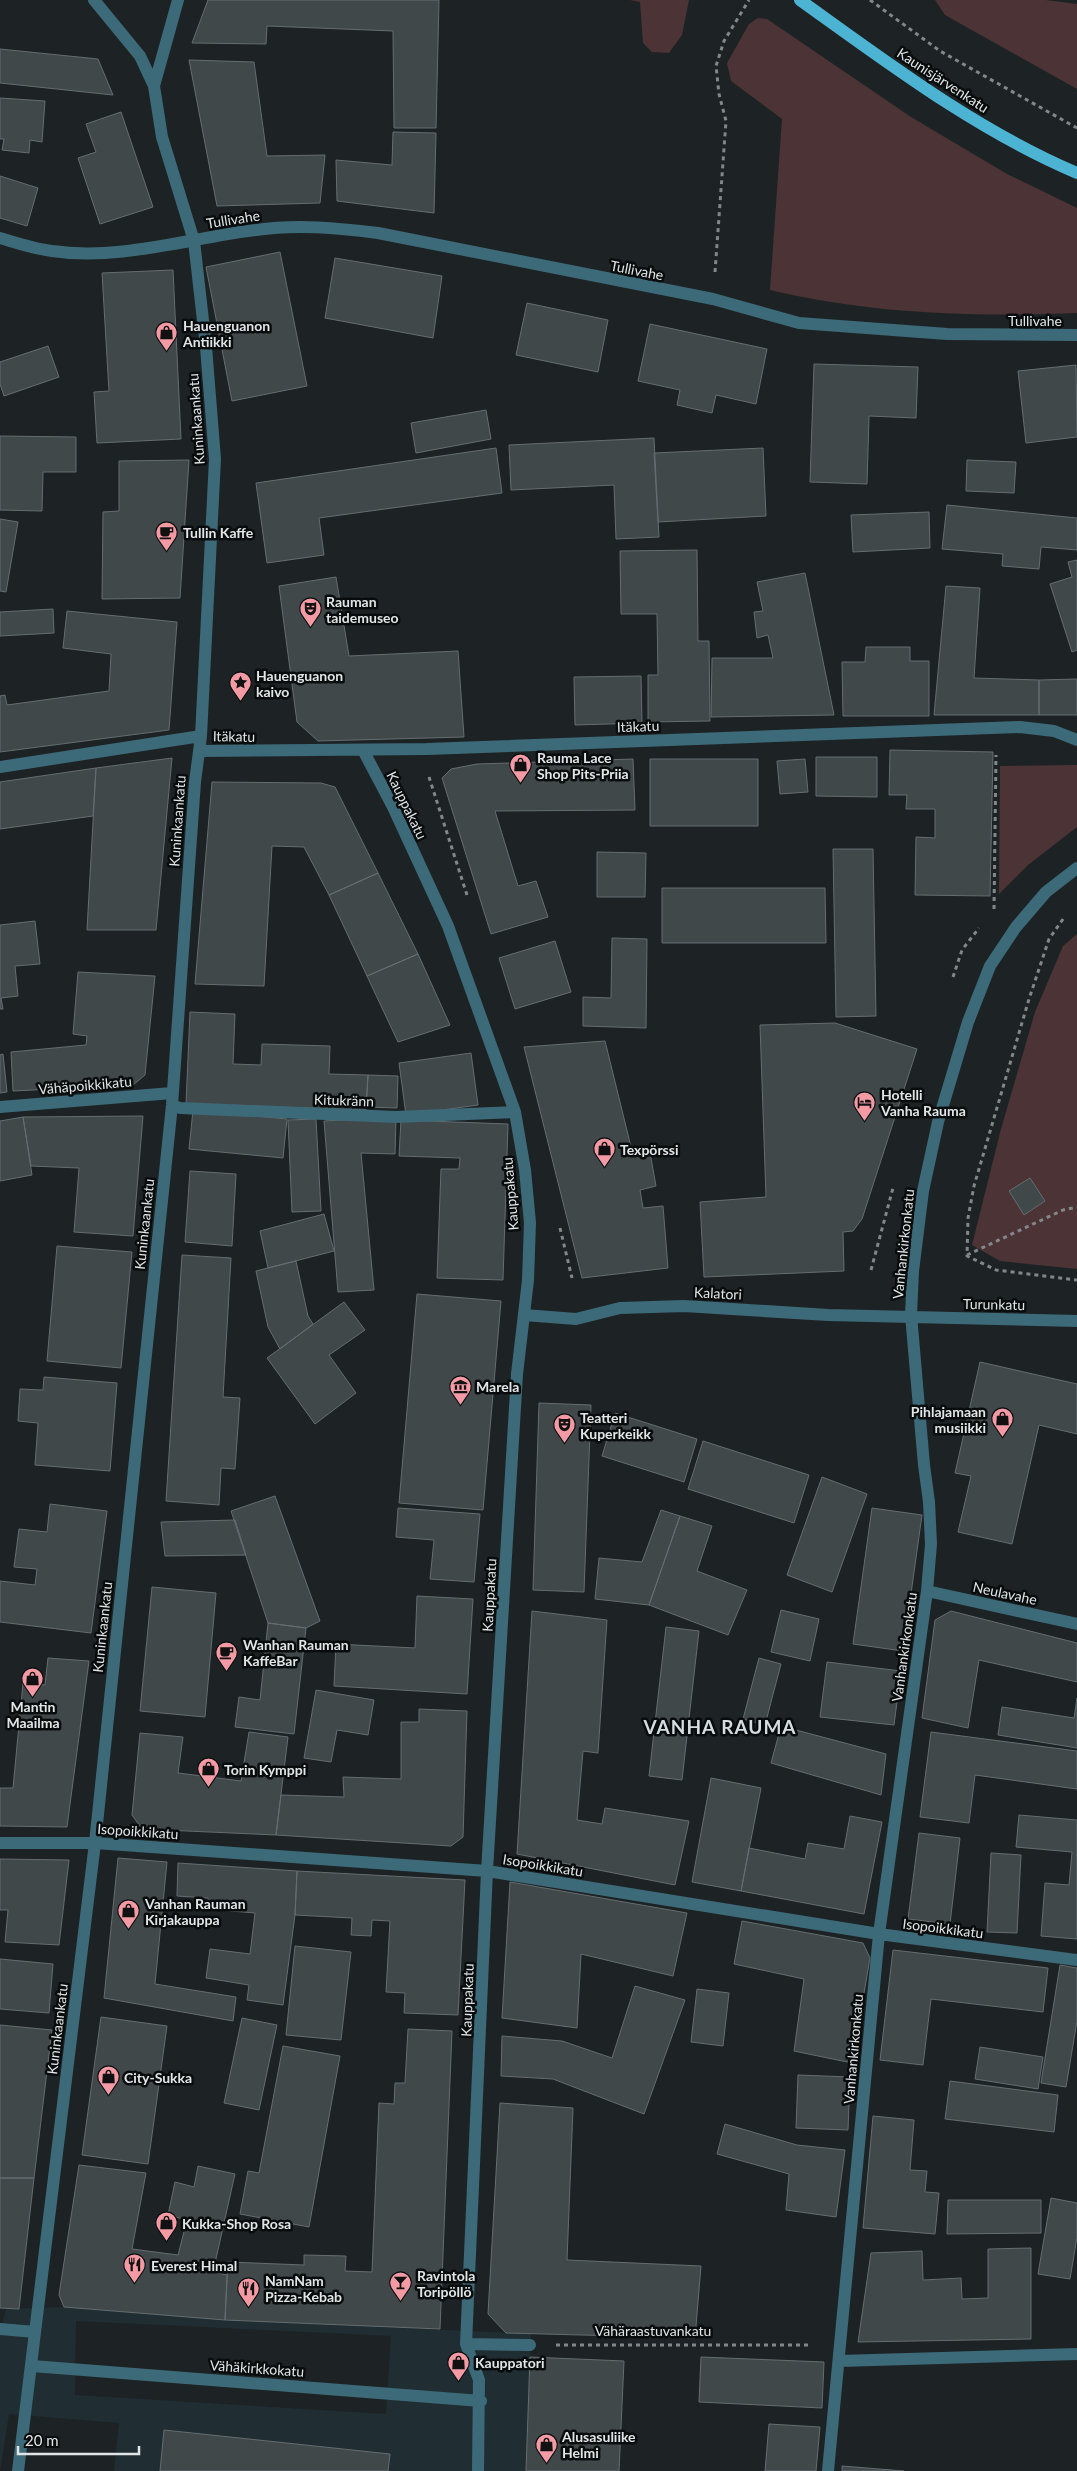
<svg xmlns="http://www.w3.org/2000/svg" width="1077" height="2471" viewBox="0 0 1077 2471" font-family="Lato,sans-serif">
  <style>
    .built { fill: #202e33; fill-rule: evenodd }
    .green { fill: #4c3336 }
    .building { fill: #41484a; stroke: #656d70 }
    .lines { fill: none; stroke-linecap: round; stroke-linejoin: round }
    .path { stroke: #828789; stroke-width: 3; stroke-dasharray: 4 4; stroke-linecap: butt }
    .minor { stroke: #3d6a79; stroke-width: 12 }
    .major { stroke: #4db3d3; stroke-width: 12 }
    .labels { text-anchor: middle; dominant-baseline: central; stroke-width: 5; stroke-linejoin: round; paint-order: stroke }
    .street-label { font-size: 14px; fill: #e1e5e7; stroke: #090c0d }
    .poi-label { font-size: 14px; font-weight: bold; fill: #e1e5e7; stroke: #090c0d; text-anchor: start }
    .district-label { font-size: 19px; font-weight: bold; letter-spacing: 1px; fill: #d4dde0; stroke: #090c0d }
  </style>
  <rect width="100%" height="100%" fill="#1d2325"/>
  <!-- built -->
  <path class="built" d="M64,2307L225,2320L531,2334L526,2471H388L389,2454L165,2430L160,2471H114L119,2423L9,2414L0,2471V2334L6,2309ZM76,2321L391,2336L386,2414L75,2395Z"/>
  <!-- green -->
  <path class="green" d="M630,0H689L682,35L669,53L652,52L643,43L640,2Z
    M935,0H1046L1077,4V89L945,15Z
    M758,18L767,19L911,117L1007,174L1077,208V313C974,317 870,314 770,290L782,119L731,81L727,63L749,24Z
    M1077,765V827L1028,865L999,894L1000,766Z
    M1077,934V1269L1000,1261L972,1245L1001,1129L1035,1012L1063,946Z"/>
  <!-- building -->
  <path class="building" d="M208,0H439L436,128H394L393,31L267,26L266,44L192,43Z
    M0,49L98,59L113,95L0,83Z
    M189,60L254,62L267,156L325,155L320,203L217,206Z
    M0,98L45,101L42,142L30,140L29,153L2,150L4,139H0Z
    M121,112L153,207L100,224L78,158L96,152L86,124Z
    M393,132L436,133L434,213L337,201L336,160L392,165Z
    M0,176L38,188L27,226L0,218Z
    M280,252L307,386L232,401L206,267Z
    M335,258L442,276L433,338L325,318Z
    M173,270L181,439L97,443L94,392L109,391L102,273Z
    M527,303L608,320L598,372L516,355Z
    M650,324L767,349L756,404L716,395L712,413L677,405L680,390L638,381Z
    M48,346L59,377L4,396L0,384V362Z
    M814,364L918,367L916,418L869,416L867,484L810,482Z
    M1076,365L1077,437L1026,443L1018,371Z
    M486,410L491,439L416,453L411,423Z
    M0,436L76,437V472H43L42,511L0,510Z
    M654,438L659,537L616,539L614,485L511,490L509,445Z
    M496,448L502,493L319,518L324,555L267,563L256,483Z
    M763,448L766,516L658,522L654,453Z
    M189,460L180,598L102,599L103,512L119,511V461Z
    M967,460L1016,462L1014,493L966,491Z
    M947,505L1077,518V550L1041,547L1039,569L1002,566L1003,554L942,549Z
    M929,512L930,548L853,552L851,515Z
    M0,519L18,522L6,592L0,591Z
    M697,550L698,641H709L710,721L648,722V675H658L657,614H621L620,551Z
    M1077,560V650L1072,652L1050,584L1072,577L1068,562Z
    M805,573L834,715L711,717L712,658H773L768,635L757,638L754,612L763,611L757,582Z
    M336,577L349,656L458,651L464,737L318,741L297,722L279,586Z
    M946,586L980,588L974,678L1039,680V715H934Z
    M53,609L54,633L0,636V612Z
    M67,611L177,622L169,730L0,752V696L5,695L7,705L109,691L111,654L63,648Z
    M866,647H910V661H929V716H843L842,662H865Z
    M641,676L642,723L575,725L574,677Z
    M1077,679V715H1039V680Z
    M890,750L993,752L990,896L915,895L916,837L935,838V809H906L907,795H889Z
    M816,757H877V797L816,796Z
    M172,758L156,930H87L96,768Z
    M633,759L635,810L495,811L518,886L536,881L548,917L491,934L442,778L451,769L477,764Z
    M650,759H758V826H650Z
    M805,759L808,792L780,794L777,761Z
    M96,768L93,816L0,829V782Z
    M212,782L321,783L335,787L378,873L329,895L304,847L272,846L264,986L195,984Z
    M833,849H873L876,1016L836,1017Z
    M597,852L646,853L645,897H597Z
    M378,873L418,954L367,976L329,895Z
    M662,888H825L826,943H662Z
    M35,921L40,964L15,966L18,996L1,998L3,1009H0V925Z
    M612,938L647,939L646,1028L583,1026V997L611,998Z
    M555,941L571,992L515,1009L499,958Z
    M418,954L450,1025L398,1042L367,976Z
    M78,972L155,976L145,1075L133,1085L13,1091L11,1052L86,1045L87,1036L73,1034Z
    M190,1012L235,1014L233,1064L261,1065L262,1044L330,1046L329,1074L368,1075L366,1110L186,1104Z
    M835,1023L917,1049L862,1219L853,1231L843,1232L844,1271L704,1277L700,1202L766,1197L760,1025Z
    M605,1041L632,1151L649,1147L656,1186L640,1190L643,1208L663,1206L668,1268L582,1278L524,1047Z
    M471,1053L478,1105L406,1115L399,1063Z
    M3,1054L7,1092L0,1093V1055Z
    M368,1075L398,1076L397,1108L366,1107Z
    M193,1110L287,1119L283,1158L189,1149Z
    M143,1116L133,1236L74,1232L79,1168L31,1166L23,1117Z
    M23,1117L32,1175L0,1181V1121Z
    M316,1119L321,1211L292,1212L288,1120Z
    M359,1119H396L395,1154L361,1153L374,1290L338,1292L324,1121Z
    M401,1120L508,1124L503,1280L437,1278L441,1169H459L460,1158L399,1156Z
    M190,1171L236,1174L232,1246L185,1242Z
    M1030,1178L1045,1201L1024,1215L1009,1191Z
    M324,1214L334,1251L268,1268L260,1231Z
    M57,1246L132,1252L121,1368L47,1361Z
    M182,1255L231,1258L223,1397L240,1398L235,1469L221,1468L219,1505L166,1501Z
    M296,1261L308,1316L313,1324L280,1349L268,1327L256,1271Z
    M417,1294L501,1301L483,1510L399,1503Z
    M344,1302L365,1330L329,1355L356,1393L315,1424L267,1358Z
    M980,1362L1077,1384V1434L1039,1425L1012,1544L958,1532L971,1476L955,1473Z
    M44,1377L117,1383L110,1471L35,1465L38,1423L18,1421L20,1389L43,1390Z
    M539,1403L591,1405L584,1592L533,1590Z
    M615,1413L697,1439L684,1482L602,1456Z
    M703,1441L809,1475L794,1523L688,1489Z
    M822,1477L867,1494L832,1592L787,1575Z
    M275,1496L320,1621L306,1628L268,1623L231,1511Z
    M50,1504L107,1511L91,1633L0,1622V1581L35,1585L37,1569L14,1567L19,1529L47,1532Z
    M398,1508L480,1514L474,1582L430,1579L434,1540L396,1537Z
    M872,1508L922,1515L903,1651L853,1644Z
    M661,1510L680,1516L649,1605L595,1599L599,1558L642,1562Z
    M680,1516L712,1526L697,1571L747,1590L728,1635L649,1605Z
    M235,1520L246,1555L165,1556L161,1522Z
    M152,1587L216,1593L205,1717L140,1711Z
    M417,1596L473,1599L467,1694L334,1686L336,1644L415,1648Z
    M781,1610L819,1619L810,1661L771,1652Z
    M532,1611L607,1620L598,1753L583,1751L577,1820L602,1824L605,1808L689,1821L675,1885L517,1854Z
    M951,1611L1077,1643V1682L979,1660L968,1728L922,1718L935,1620Z
    M268,1623L306,1628L294,1734L235,1727L239,1697L260,1700Z
    M666,1627L699,1631L682,1780L649,1776Z
    M48,1658L89,1661L67,1827L0,1826V1788H13L23,1683L45,1685Z
    M759,1658L781,1664L765,1725L743,1719Z
    M827,1662L901,1671L894,1725L820,1717Z
    M316,1690L374,1700L368,1735L337,1730L331,1762L304,1758Z
    M1077,1698V1748L998,1735L1002,1707L1074,1718Z
    M419,1709L467,1711L463,1837L451,1846L276,1835L281,1795L344,1797L343,1777L401,1779V1722H419Z
    M781,1726L886,1754L881,1795L771,1763Z
    M249,1732L288,1737L276,1835L142,1829L132,1815L140,1733L183,1737L178,1773L241,1781Z
    M931,1732L1077,1751V1789L975,1775L969,1823L920,1817Z
    M711,1778L761,1788L741,1891L692,1882Z
    M1019,1815L1077,1820V1939L1041,1936L1045,1883L1069,1885L1072,1852L1016,1847Z
    M850,1816L882,1822L864,1914L741,1891L749,1848L805,1859L808,1843L844,1849Z
    M919,1833L960,1838L950,1924L908,1919Z
    M991,1853L1021,1855L1017,1933L987,1932Z
    M118,1858L167,1862L155,1984L236,1997L233,2021L104,1998Z
    M0,1859L69,1860L59,1945L5,1942L8,1910H0Z
    M178,1863L297,1871L295,1915L283,2005L247,2000L249,1985L206,1978L210,1949L250,1954L255,1913L208,1909V1898L177,1896Z
    M297,1871L465,1880L458,2015L404,2013L405,1993L386,1992L390,1921L372,1920L371,1936L351,1935L352,1918L295,1915Z
    M510,1882L687,1913L673,1976L581,1954L577,2028L502,2018Z
    M742,1921L863,1943L870,1958L852,2063L794,2051L804,1979L734,1964Z
    M295,1946L351,1952L341,2040L286,2035Z
    M893,1950L1048,1968L1043,2012L931,1999L923,2065L880,2060Z
    M0,1959L53,1964L49,2013L0,2009Z
    M1060,1965L1077,1968V2021L1066,2087L1041,2083Z
    M635,1986L685,2000L644,2114L553,2079L501,2076L502,2036L562,2041L612,2058Z
    M697,1989L729,1993L723,2046L691,2042Z
    M101,2017L167,2026L148,2164L82,2155Z
    M242,2018L277,2025L259,2110L224,2103Z
    M0,2025L52,2030L34,2178H0Z
    M408,2029L452,2031L440,2329L225,2320L228,2262L304,2265V2255L346,2256L345,2271L372,2272L379,2103L394,2104L395,2083H405Z
    M283,2046L340,2056L309,2227L240,2214L248,2171L259,2173Z
    M980,2047L1043,2057L1038,2089L975,2079Z
    M798,2075L850,2077L848,2130L796,2128Z
    M950,2081L1058,2095L1054,2132L945,2119Z
    M500,2103L573,2108L567,2260L701,2266L695,2338L506,2333L488,2314Z
    M873,2116L914,2120L910,2170L927,2171L925,2192L939,2193L935,2234L863,2228Z
    M725,2124L797,2145L845,2150L836,2217L786,2210L789,2174L717,2154Z
    M79,2165L146,2173L132,2249L178,2255L187,2220L168,2215L175,2182L194,2187L198,2166L235,2174L213,2272L227,2275L225,2320L64,2307L59,2295Z
    M0,2178H34L19,2309L0,2308Z
    M1051,2198L1077,2203V2237L1070,2279L1038,2274Z
    M948,2200H1041V2233L947,2234Z
    M1031,2248V2339L858,2342L871,2253L922,2251L923,2280L961,2278L962,2299L988,2298V2249Z
    M530,2357L624,2361L619,2471H526Z
    M701,2357L824,2362L822,2408L699,2402Z
    M769,2424L820,2427L816,2471H765Z
    M164,2430L390,2454L388,2471H160Z
    M842,2466L904,2471H842Z"/>
  <g class="lines">
    <!-- path -->
    <path class="path" d="M870,0L940,51L1077,128
      M715,272L726,121L719,94L716,66L724,41L749,0
      M429,777L467,895
      M994,909L996,755
      M1063,919L1049,939L1029,999L974,1186L968,1218L967,1256L996,1270L1077,1280
      M953,977L962,950L979,928
      M560,1228L572,1278
      M967,1255L1063,1210L1077,1207
      M871,1270L893,1188
      M556,2345H812"/>
    <!-- minor -->
    <path class="minor" d="M154,86L178,0
      M0,238C17,243 35,249 52,251C120,261 189,238 256,230C297,224 338,228 378,233L713,299L799,323L947,334L1077,335
      M363,750L393,807L448,926L515,1112L525,1170L530,1223L528,1280L517,1374L487,1871L466,2344L479,2380L478,2471
      M199,751L427,749L1020,727L1054,731L1077,740
      M0,767L201,736
      M172,1105L180,1108L396,1117L515,1112
      M0,1107L172,1093
      M524,1315L576,1319L620,1308L684,1306L828,1315L1077,1321
      M927,1591L1077,1624
      M0,1843H95L487,1871L879,1934L1077,1960
      M0,2329L35,2332
      M466,2344L530,2345
      M839,2361L1077,2354
      M32,2366L481,2401
      M18,2471L95,1843L172,1105L195,782L201,736L215,459L206,347L194,241L162,137L154,86L140,56L94,0
      M828,2471L879,1934L927,1591L931,1544L929,1502L924,1465L911,1315L913,1271L923,1191L938,1122L968,1022L990,966L1016,927L1046,892L1077,868"/>
    <!-- major -->
    <path class="major" d="M800,0C888,63 976,130 1077,173"/>
  </g>
  <!-- icons -->
  <defs>
    <symbol id="shop-pin" viewBox="-11 -11 22 30"><path d="M0 17L-7.5 6A9.5 9.5 0 1 1 7.5 6Z" fill="#f49aa5" stroke="#090c0d"/><path d="M-5-2.5h2.3a2.7 3.5 0 0 1 5.4 0H5L5.5 6h-11ZM-1.5-2.5h3a1.5 2.3 0 0 0-3 0Z" fill="#111"/></symbol>
    <symbol id="cafe-pin" viewBox="-11 -11 22 30"><path d="M0 17L-7.5 6A9.5 9.5 0 1 1 7.5 6Z" fill="#f49aa5" stroke="#090c0d"/><path d="M-5.5-4.5H6V0H3Q3 3.5 0 3.5H-2.5Q-5.5 3.5-5.5 0ZM3-3.2v2h1.7v-2ZM-6 4.5H4V6H-6Z" fill="#111"/></symbol>
    <symbol id="theatre-pin" viewBox="-11 -11 22 30"><path d="M0 17L-7.5 6A9.5 9.5 0 1 1 7.5 6Z" fill="#f49aa5" stroke="#090c0d"/><path d="M-5-5.5Q0-4 5-5.5V0Q5 5 0 6Q-5 5-5 0ZM-3.3-2.5H-1v1.5H-3.3ZM1-2.5H3.3v1.5H1ZM-2.8 1Q0 5.5 2.8 1Z" fill="#111"/></symbol>
    <symbol id="sight-pin" viewBox="-11 -11 22 30"><path d="M0 17L-7.5 6A9.5 9.5 0 1 1 7.5 6Z" fill="#f49aa5" stroke="#090c0d"/><path d="M0-6L1.8-2.2L6-1.7L2.9 1.2L3.7 5.4L0 3.3L-3.7 5.4L-2.9 1.2L-6-1.7L-1.8-2.2Z" fill="#111"/></symbol>
    <symbol id="hotel-pin" viewBox="-11 -11 22 30"><path d="M0 17L-7.5 6A9.5 9.5 0 1 1 7.5 6Z" fill="#f49aa5" stroke="#090c0d"/><path d="M-6-4.5h1.5V1H6V5H4.5V3h-9V5H-6ZM-4 0a1.8 1.8 0 1 1 3.6 0ZM.5 0V-2.5h3Q6-2.5 6 0Z" fill="#111"/></symbol>
    <symbol id="museum-pin" viewBox="-11 -11 22 30"><path d="M0 17L-7.5 6A9.5 9.5 0 1 1 7.5 6Z" fill="#f49aa5" stroke="#090c0d"/><path d="M0-6L6-3V-2H-6V-3ZM-5-1h2V3h-2ZM-1-1h2V3h-2ZM3-1h2V3H3ZM-6 4H6V6H-6Z" fill="#111"/></symbol>
    <symbol id="restaurant-pin" viewBox="-11 -11 22 30"><path d="M0 17L-7.5 6A9.5 9.5 0 1 1 7.5 6Z" fill="#f49aa5" stroke="#090c0d"/><path d="M-5-6h1v4h1v-4h1v4h1v-4h1v5L-1.5 .5V6h-2V.5L-5-1ZM5-6V6H3V1.5H1.5Q1.5-4 5-6Z" fill="#111"/></symbol>
    <symbol id="bar-pin" viewBox="-11 -11 22 30"><path d="M0 17L-7.5 6A9.5 9.5 0 1 1 7.5 6Z" fill="#f49aa5" stroke="#090c0d"/><path d="M-6-5H6L.8 .8V4.5H3.5V6h-7V4.5H-.8V.8Z" fill="#111"/></symbol>
  </defs>
  <g fill-rule="evenodd">
    <use href="#shop-pin" x="154" y="320" width="25" height="34"/>
    <use href="#cafe-pin" x="154" y="520" width="25" height="34"/>
    <use href="#theatre-pin" x="298" y="596" width="25" height="34"/>
    <use href="#sight-pin" x="228" y="670" width="25" height="34"/>
    <use href="#shop-pin" x="508" y="752" width="25" height="34"/>
    <use href="#hotel-pin" x="852" y="1090" width="25" height="34"/>
    <use href="#shop-pin" x="592" y="1136" width="25" height="34"/>
    <use href="#museum-pin" x="448" y="1374" width="25" height="34"/>
    <use href="#shop-pin" x="990" y="1406" width="25" height="34"/>
    <use href="#theatre-pin" x="552" y="1412" width="25" height="34"/>
    <use href="#cafe-pin" x="214" y="1640" width="25" height="34"/>
    <use href="#shop-pin" x="20" y="1666" width="25" height="34"/>
    <use href="#shop-pin" x="196" y="1756" width="25" height="34"/>
    <use href="#shop-pin" x="116" y="1898" width="25" height="34"/>
    <use href="#shop-pin" x="96" y="2064" width="25" height="34"/>
    <use href="#shop-pin" x="154" y="2210" width="25" height="34"/>
    <use href="#restaurant-pin" x="122" y="2252" width="25" height="34"/>
    <use href="#bar-pin" x="388" y="2270" width="25" height="34"/>
    <use href="#restaurant-pin" x="236" y="2276" width="25" height="34"/>
    <use href="#shop-pin" x="446" y="2350" width="25" height="34"/>
    <use href="#shop-pin" x="534" y="2432" width="25" height="34"/>
  </g>
  <g class="labels">
    <!-- street labels -->
    <g class="street-label">
      <text transform="translate(943 80) rotate(33)">Kaunisjärvenkatu</text>
      <text transform="translate(233 219) rotate(-9)">Tullivahe</text>
      <text transform="translate(637 270) rotate(11)">Tullivahe</text>
      <text x="1035" y="320">Tullivahe</text>
      <text transform="translate(196 419) rotate(-94)">Kuninkaankatu</text>
      <text transform="translate(638 726) rotate(-2)">Itäkatu</text>
      <text transform="translate(234 736) rotate(1)">Itäkatu</text>
      <text transform="translate(407 805) rotate(64)">Kauppakatu</text>
      <text transform="translate(177 821) rotate(-86)">Kuninkaankatu</text>
      <text transform="translate(85 1085) rotate(-5)">Vähäpoikkikatu</text>
      <text transform="translate(344 1100) rotate(2)">Kitukränn</text>
      <text transform="translate(510 1194) rotate(-95)">Kauppakatu</text>
      <text transform="translate(144 1224) rotate(-84)">Kuninkaankatu</text>
      <text transform="translate(903 1244) rotate(-84)">Vanhankirkonkatu</text>
      <text transform="translate(718 1293) rotate(3)">Kalatori</text>
      <text transform="translate(994 1304) rotate(1)">Turunkatu</text>
      <text transform="translate(1005 1593) rotate(12)">Neulavahe</text>
      <text transform="translate(489 1595) rotate(-87)">Kauppakatu</text>
      <text transform="translate(102 1627) rotate(-84)">Kuninkaankatu</text>
      <text transform="translate(904 1647) rotate(-82)">Vanhankirkonkatu</text>
      <text transform="translate(138 1831) rotate(4)">Isopoikkikatu</text>
      <text transform="translate(543 1865) rotate(9)">Isopoikkikatu</text>
      <text transform="translate(943 1928) rotate(7)">Isopoikkikatu</text>
      <text transform="translate(467 2000) rotate(-88)">Kauppakatu</text>
      <text transform="translate(57 2029) rotate(-83)">Kuninkaankatu</text>
      <text transform="translate(853 2049) rotate(-85)">Vanhankirkonkatu</text>
      <text x="653" y="2330">Vähäraastuvankatu</text>
      <text transform="translate(257 2368) rotate(4)">Vähäkirkkokatu</text>
    </g>
    <!-- poi labels -->
    <g class="poi-label">
      <text x="183" y="325">Hauenguanon<tspan x="183" dy="16">Antiikki</tspan></text>
      <text x="183" y="532">Tullin Kaffe</text>
      <text x="326" y="601">Rauman<tspan x="326" dy="16">taidemuseo</tspan></text>
      <text x="256" y="675">Hauenguanon<tspan x="256" dy="16">kaivo</tspan></text>
      <text x="537" y="757">Rauma Lace<tspan x="537" dy="16">Shop Pits-Priia</tspan></text>
      <text x="881" y="1094">Hotelli<tspan x="881" dy="16">Vanha Rauma</tspan></text>
      <text x="620" y="1149">Texpörssi</text>
      <text x="476" y="1386">Marela</text>
      <text x="986" y="1411" text-anchor="end">Pihlajamaan<tspan x="986" dy="16">musiikki</tspan></text>
      <text x="580" y="1417">Teatteri<tspan x="580" dy="16">Kuperkeikk</tspan></text>
      <text x="243" y="1644">Wanhan Rauman<tspan x="243" dy="16">KaffeBar</tspan></text>
      <text x="33" y="1706" text-anchor="middle">Mantin<tspan x="33" dy="16">Maailma</tspan></text>
      <text x="224" y="1769">Torin Kymppi</text>
      <text x="145" y="1903">Vanhan Rauman<tspan x="145" dy="16">Kirjakauppa</tspan></text>
      <text x="124" y="2077">City-Sukka</text>
      <text x="182" y="2223">Kukka-Shop Rosa</text>
      <text x="151" y="2265">Everest Himal</text>
      <text x="417" y="2275">Ravintola<tspan x="417" dy="16">Toripöllö</tspan></text>
      <text x="265" y="2280">NamNam<tspan x="265" dy="16">Pizza-Kebab</tspan></text>
      <text x="475" y="2362">Kauppatori</text>
      <text x="562" y="2436">Alusasuliike<tspan x="562" dy="16">Helmi</tspan></text>
    </g>
    <!-- district labels -->
    <g class="district-label">
      <text x="720" y="1726">VANHA RAUMA</text>
    </g>
  </g>
  <!-- scale -->
  <path d="M18 2446v8h121v-8" fill="none" stroke="#e1e5e7" stroke-width="2.5"/>
  <text x="25" y="2446" font-size="15" fill="#e1e5e7" stroke="#090c0d" stroke-width="4" paint-order="stroke">20 m</text>
</svg>
